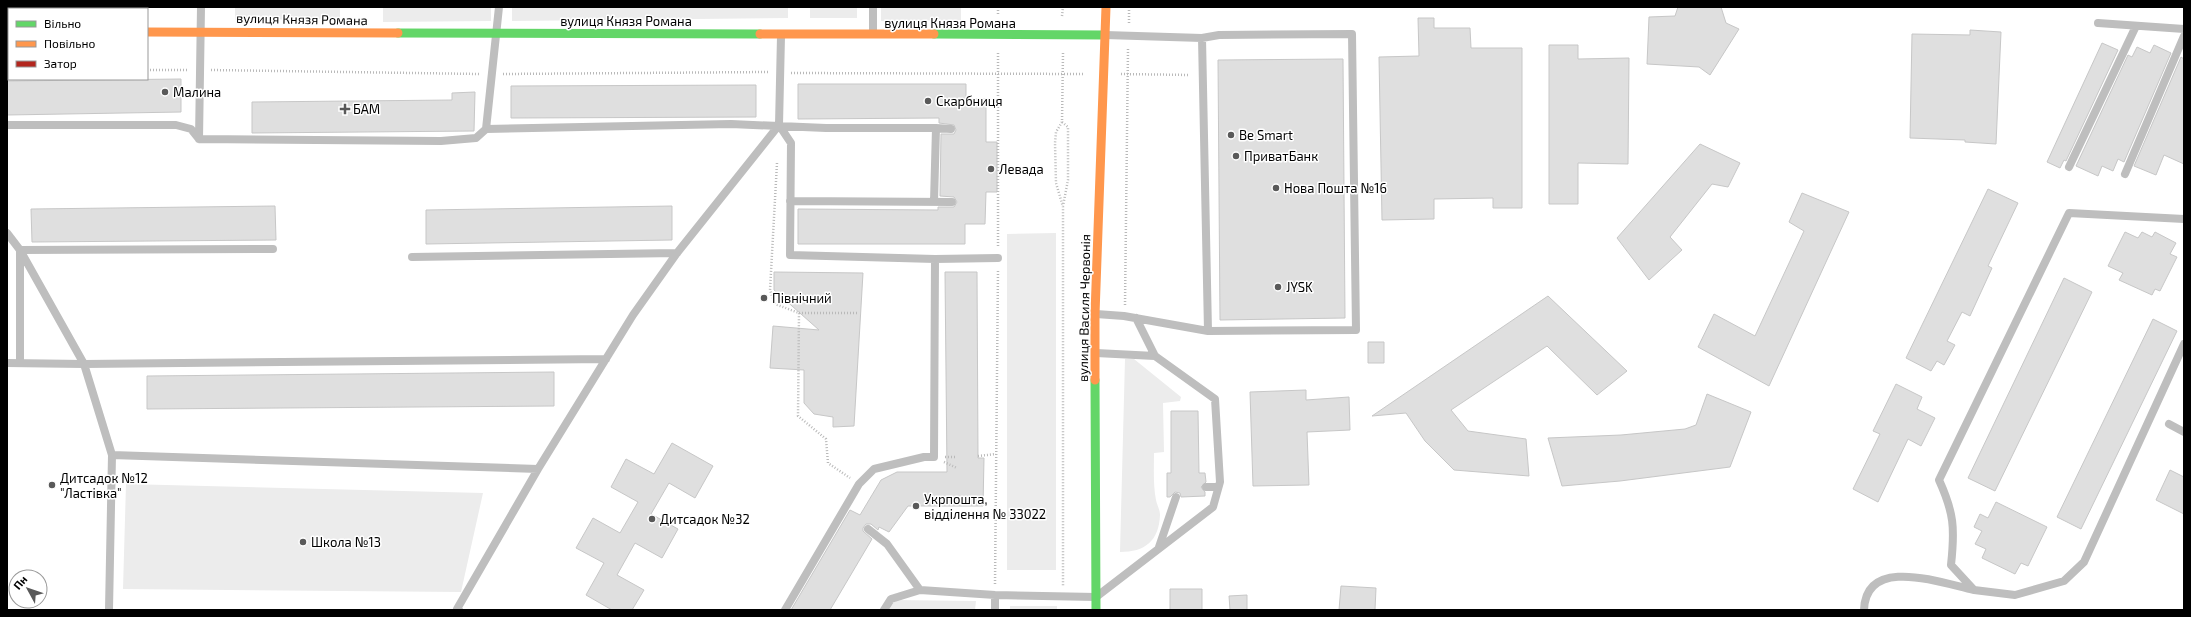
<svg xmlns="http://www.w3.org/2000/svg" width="2191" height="617" viewBox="0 0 2191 617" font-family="'Exo 2',sans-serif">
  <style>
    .green { fill: #ececec }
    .building { fill: #dfdfdf; stroke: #c7c7c7 }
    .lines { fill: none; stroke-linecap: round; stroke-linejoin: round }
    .path { stroke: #b9b9b9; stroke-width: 2.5; stroke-dasharray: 1 2; stroke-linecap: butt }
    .lane { stroke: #bebebe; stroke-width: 8 }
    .fast { stroke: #63d668; stroke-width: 9 }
    .slow { stroke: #ff974d; stroke-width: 9 }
    .jam { stroke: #b3261e; stroke-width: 9 }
    .poi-dot { fill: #595959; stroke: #fff; stroke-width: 1.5 }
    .labels { text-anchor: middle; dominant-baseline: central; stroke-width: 3; stroke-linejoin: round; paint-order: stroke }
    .street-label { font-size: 13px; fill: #000; stroke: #fff }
    .poi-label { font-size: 13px; fill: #000; stroke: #fff; text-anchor: start }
  </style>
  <rect width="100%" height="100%" fill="#fff"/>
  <!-- green -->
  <path class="green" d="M235,7H340V19L235,20Z
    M383,7H491V21L383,22Z
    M512,7H788V18L512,21Z
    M810,7H857V18H810Z
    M881,7H961V20L881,21Z
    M1056,233V570H1007V234Z
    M1125,359H1134L1181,397L1180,401L1163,403L1164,452L1154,453C1154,468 1153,485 1156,500C1157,505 1160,510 1160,515C1159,541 1145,552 1120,552Z
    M126,484L483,493L461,592L123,589Z
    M895,600L976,601L975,610H889Z
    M1010,606H1057V610H1010Z"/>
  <!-- building -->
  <path class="building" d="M1678,7H1721L1726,23L1739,29L1710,75L1699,67L1647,64L1649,17L1675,16Z
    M1418,18H1434V28H1470L1471,48H1522V208H1493V198L1434,199V219L1382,220L1379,57L1419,56Z
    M1970,30L2001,32L1996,144L1965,142V140L1910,138L1912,34L1970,35Z
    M2102,43L2118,50L2066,161L2064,160L2060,168L2047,162Z
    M1549,45H1578V59L1629,58L1628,164L1578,163V204H1549Z
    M2154,45L2171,53L2124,162L2118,159L2113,171L2102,166L2098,176L2076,166L2128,55L2132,57L2137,47L2150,53Z
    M2181,57L2184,59V164L2164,155L2156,175L2134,166Z
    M1343,59L1345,318L1220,320L1218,60Z
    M181,79V112L7,115V81Z
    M798,84H966V99H986V142H997V192H986L985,224H965V244H798V209L938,210V207H954L957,202L954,197L940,196L941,134H954L956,130L954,125L939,123V118L798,119Z
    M756,85V117L511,118V86Z
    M475,92L474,131L252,133V102L452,100V93Z
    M1700,144L1740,163L1728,187L1712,184L1670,237L1682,250L1649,280L1617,238Z
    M1988,189L2018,203L1988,266L1992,268L1970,316L1962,312L1947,341L1955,345L1944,365L1937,361L1931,371L1906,358Z
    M1802,193L1849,212L1769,386L1698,347L1714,314L1755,336L1804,231L1789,222Z
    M275,206L276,240L32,242L31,209Z
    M672,206V240L426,244V210Z
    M2125,232L2138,238L2142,232L2152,237L2155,232L2176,243L2170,254L2177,257L2160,291L2155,289L2152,295L2119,280L2123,273L2108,266Z
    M774,272L863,273L854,426L833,427V417L814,414L804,403V370L770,368L773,326L819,330L774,290Z
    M945,272H977L978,458H984L983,506H908L889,532L879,527L878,530L871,524H866L863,528V531L872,539L830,610H791L850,510L860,515L881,480L897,472H947Z
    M2064,278L2092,292L1995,491L1968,478Z
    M1548,296L1627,371L1597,395L1547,346L1451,410L1468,431L1526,439L1529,476L1454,470L1425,441L1406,413L1372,416Z
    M2153,319L2177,331L2081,529L2057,517Z
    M1368,342H1384V363H1368Z
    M554,372V406L147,409V376Z
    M1896,384L1922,397L1917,409L1935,418L1921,446L1908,439L1878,502L1853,489L1880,434L1873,431Z
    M1306,390V400L1349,397L1350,430L1307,432L1309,485L1253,486L1250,392Z
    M1707,394L1751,412L1730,467L1620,481L1562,486L1548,438L1621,435L1685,429L1696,425Z
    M1171,411H1198L1199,473H1205L1206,482L1201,487L1205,492V496L1181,497L1180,493L1175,492L1170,497H1167V473H1171Z
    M672,443L713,466L695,498L669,483L651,514L678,529L662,558L635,543L617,575L644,590L632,610H612L586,595L604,563L576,548L593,518L620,533L638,502L611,487L626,459L654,474Z
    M2170,470L2184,477V514L2156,500Z
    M1996,502L2047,527L2028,566L2021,563L2015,574L1982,558L1986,549L1975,544L1982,531L1974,527L1980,514L1988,518Z
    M1341,586L1376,588L1375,610H1339Z
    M1170,589H1202V610H1170Z
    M1247,595V610H1230L1229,596Z"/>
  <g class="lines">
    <!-- path -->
    <path class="path" d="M998,7V16
      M1062,16L1063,7
      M1129,23V7
      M998,53V246
      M1063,53L1062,122L1056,132L1055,143L1056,183L1063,207V586
      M147,70H188
      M211,70L480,74
      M7,71H9
      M791,73L1084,74
      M503,74L768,72
      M1121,74L1190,75
      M1062,122L1068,127V180L1063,206
      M777,163L770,290L775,304L799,313L798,416L826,439L828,463L850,478
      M1125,305L1128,48
      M799,313H859
      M978,456L996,454
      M945,457H957
      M944,462L957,468
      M995,584L998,269"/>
    <!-- lane -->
    <path class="lane" d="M201,7L199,139L441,141L476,138L486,129
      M499,7L486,129L731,124L826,128H936L934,202
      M2098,23L2184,29
      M873,34V7
      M1105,35L1202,38L1219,35L1352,34L1356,330L1208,331
      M7,125H176L191,129L199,139
      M779,125L791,143L790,255L935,259L998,258
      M936,128L951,129
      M2069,167L2136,26
      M2125,174L2184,36
      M790,201L952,202
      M2184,219L2069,213L1939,480C1954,513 1955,528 1951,565L1974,590L2015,595L2064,581L2084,562L2184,344
      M7,233L20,250L84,364L606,359
      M20,250L273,249
      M20,250V363
      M412,257L677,253
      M1096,314L1124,316L1208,331L1202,38
      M1096,353L1155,356
      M7,363L84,364L112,455
      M2169,424L2184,432
      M1206,487H1218
      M868,529L887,544L920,590
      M1159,547L1176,497
      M109,610L112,455L538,469L633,315L677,253L779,125L781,36
      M459,610L457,609L538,469
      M785,610L859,484L874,469L924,457H934L935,259
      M884,610L891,599L920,590L995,595L1096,597L1213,507L1220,482L1215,399L1155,356L1136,318
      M995,610V595
      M1864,610C1866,555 1941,583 1974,590"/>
    <!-- fast -->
    <path class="fast" d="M398,33L760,34
      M934,34L1104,35
      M1095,380L1096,610"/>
    <!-- slow -->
    <path class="slow" d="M147,32L398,33
      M760,34H934
      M1095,380V314L1106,7"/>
    <!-- jam -->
    <path class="jam" d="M7,32H9"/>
  </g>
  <!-- markers -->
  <g class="poi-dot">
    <circle cx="165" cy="92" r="4"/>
    <circle cx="928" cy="101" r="4"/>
    <path d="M343 103h4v4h4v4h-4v4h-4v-4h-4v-4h4z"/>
    <circle cx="1231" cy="135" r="4"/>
    <circle cx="1236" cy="156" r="4"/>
    <circle cx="991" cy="169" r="4"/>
    <circle cx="1276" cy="188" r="4"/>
    <circle cx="1278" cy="287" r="4"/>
    <circle cx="764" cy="298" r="4"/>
    <circle cx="52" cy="485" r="4"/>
    <circle cx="916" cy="506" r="4"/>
    <circle cx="652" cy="519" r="4"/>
    <circle cx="303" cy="542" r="4"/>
  </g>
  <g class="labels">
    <!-- street labels -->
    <g class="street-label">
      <text transform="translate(302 19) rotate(1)">вулиця Князя Романа</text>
      <text x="626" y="21">вулиця Князя Романа</text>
      <text x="950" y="23">вулиця Князя Романа</text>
      <text transform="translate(1084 308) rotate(-89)">вулиця Василя Червонія</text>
    </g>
    <!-- poi labels -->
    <g class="poi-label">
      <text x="173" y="92">Малина</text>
      <text x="936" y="101">Скарбниця</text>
      <text x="353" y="109">БАМ</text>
      <text x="1239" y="135">Be Smart</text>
      <text x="1244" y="156">ПриватБанк</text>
      <text x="999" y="169">Левада</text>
      <text x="1284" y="188">Нова Пошта №16</text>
      <text x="1286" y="287">JYSK</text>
      <text x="772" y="298">Північний</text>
      <text x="60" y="478">Дитсадок №12<tspan x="60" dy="15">"Ластівка"</tspan></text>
      <text x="924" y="499">Укрпошта,<tspan x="924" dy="15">відділення № 33022</tspan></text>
      <text x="660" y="519">Дитсадок №32</text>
      <text x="311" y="542">Школа №13</text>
    </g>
  </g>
  <!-- border -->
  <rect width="2191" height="617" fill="none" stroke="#000000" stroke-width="16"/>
  <!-- legend -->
  <rect x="8" y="8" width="140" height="72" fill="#ffffff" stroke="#999999"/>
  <rect x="16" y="21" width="20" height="6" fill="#63d668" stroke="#999999"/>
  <text x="44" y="28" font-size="12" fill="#000000">Вільно</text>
  <rect x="16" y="41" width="20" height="6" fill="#ff974d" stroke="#999999"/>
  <text x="44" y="48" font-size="12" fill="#000000">Повільно</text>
  <rect x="16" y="61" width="20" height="6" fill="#b3261e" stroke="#999999"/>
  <text x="44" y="68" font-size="12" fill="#000000">Затор</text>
  <!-- north arrow -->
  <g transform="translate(28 589) rotate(310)"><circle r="19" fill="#ffffff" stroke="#999999"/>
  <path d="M0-3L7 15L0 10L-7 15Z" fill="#595959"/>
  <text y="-6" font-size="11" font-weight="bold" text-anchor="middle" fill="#000000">Пн</text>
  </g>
</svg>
